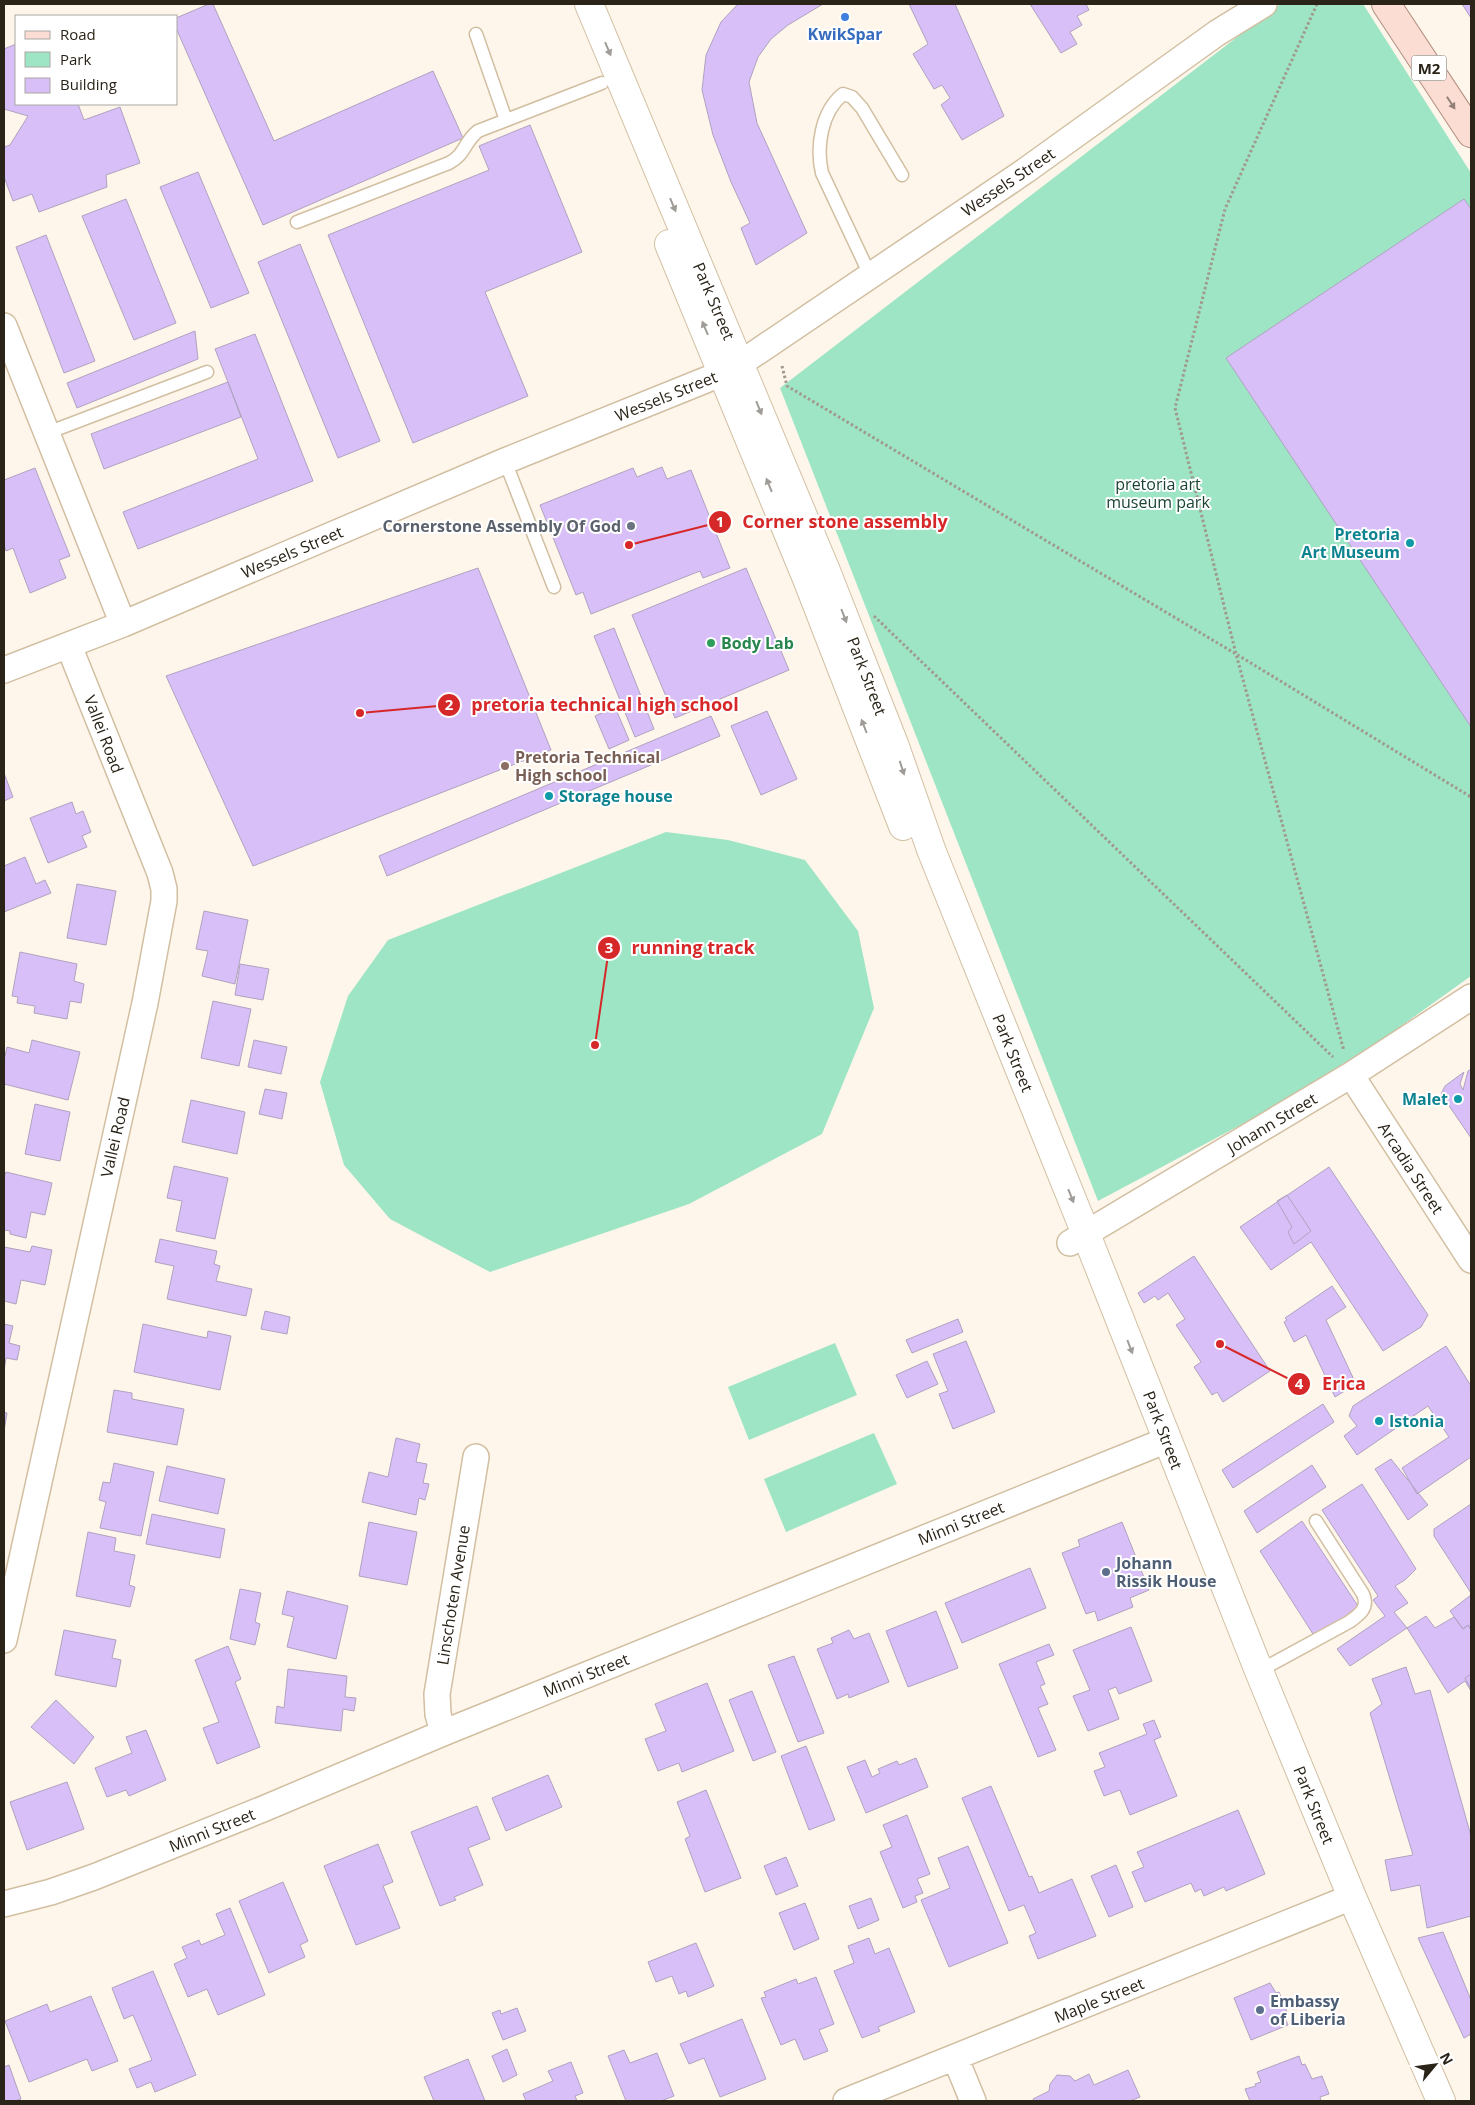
<svg xmlns="http://www.w3.org/2000/svg" width="1475" height="2105" viewBox="0 0 1475 2105" font-family="'Open Sans',sans-serif">
  <style>
    .green { fill: #9ee5c5 }
    .building { fill: #d9bff8; stroke: #afa2c0 }
    .lines { fill: none; stroke-linecap: round; stroke-linejoin: round }
    .service-casing { stroke: #d2bfa2; stroke-width: 15 }
    .minor-casing { stroke: #d2bfa2; stroke-width: 28 }
    .tertiary-casing { stroke: #d2bfa2; stroke-width: 30 }
    .primary-casing { stroke: #b18e80; stroke-width: 30 }
    .path { stroke: #a0998d; stroke-width: 3; stroke-dasharray: 2.5 2.5; stroke-linecap: butt }
    .service { stroke: #fff; stroke-width: 12 }
    .minor { stroke: #fff; stroke-width: 25 }
    .tertiary { stroke: #fff; stroke-width: 28 }
    .primary { stroke: #fbddd4; stroke-width: 28 }
    .oneway { fill: #9f9c97 }
    .oneway2 { fill: #928076 }
    .shop-dot { fill: #3f7fe0; stroke: #fff; stroke-width: 2 }
    .worship-dot { fill: #6b7280; stroke: #fff; stroke-width: 2 }
    .culture-dot { fill: #0f9aa8; stroke: #fff; stroke-width: 2 }
    .leisure-dot { fill: #2e9e5b; stroke: #fff; stroke-width: 2 }
    .education-dot { fill: #8d6e63; stroke: #fff; stroke-width: 2 }
    .service-dot { fill: #5c6f8a; stroke: #fff; stroke-width: 2 }
    .labels { text-anchor: middle; dominant-baseline: central; stroke-width: 4; stroke-linejoin: round; paint-order: stroke }
    .shield { fill: #fff; stroke: #6a655d; stroke-width: 1 }
    .shield-label { font-size: 15px; font-weight: bold; fill: #2a2318 }
    .shop-label { font-size: 16px; font-weight: bold; fill: #366cbe; stroke: #fff }
    .street-label { font-size: 16px; fill: #2a2318; stroke: #fff }
    .park-label { font-size: 16px; fill: #1b4333; stroke: #fff }
    .worship-label { font-size: 16px; font-weight: bold; fill: #5b616d; stroke: #fff; text-anchor: end }
    .culture-label { font-size: 16px; font-weight: bold; fill: #0d838f; stroke: #fff; text-anchor: end }
    .leisure-label { font-size: 16px; font-weight: bold; fill: #27864d; stroke: #fff; text-anchor: start }
    .education-label { font-size: 16px; font-weight: bold; fill: #785e54; stroke: #fff; text-anchor: start }
    .service-label { font-size: 16px; font-weight: bold; fill: #4e5e75; stroke: #fff; text-anchor: start }
    .leader { fill: none; stroke: #d62828; stroke-width: 2 }
    .callout-dot { fill: #d62828; stroke: #fff; stroke-width: 2 }
    .mark-label { font-size: 15px; text-anchor: middle; font-weight: bold; fill: #fff }
    .callout-label { font-size: 18px; text-anchor: middle; font-weight: bold; fill: #d62828; stroke: #fff; stroke-width: 4; stroke-linejoin: round; paint-order: stroke }
  </style>
  <rect width="100%" height="100%" fill="#fef6ea"/>
  <!-- green -->
  <path class="green" d="M1280,4H1363L1471,173V976L1327,1079L1098,1201L780,388Z
    M666,832L728,840L805,860L858,931L874,1008L822,1134L689,1204L490,1272L390,1219L344,1165L320,1082L348,996L388,940Z
    M835,1343L857,1395L749,1440L728,1387Z
    M874,1433L897,1484L786,1532L764,1479Z"/>
  <!-- building -->
  <path class="building" d="M209,4H213L274,141L433,71L463,138L263,225L176,28V18Z
    M738,4H823L788,25L771,39L758,57L749,82L757,123L807,233L756,265L741,228L750,223L731,182L713,135L702,90L706,55L721,22Z
    M909,4H955L1004,116L962,140L941,105L950,98L942,85L934,89L913,54L928,44Z
    M1030,4H1086L1089,10L1077,16L1082,25L1070,32L1077,44L1061,53Z
    M1462,4H1471V18Z
    M16,44V104H78L84,120L120,107L140,163L106,175L107,187L39,212L32,194L13,201L4,177V147L10,145L28,116L4,109V49Z
    M530,125L582,252L485,292L528,396L413,443L328,235L489,170L479,146Z
    M198,172L249,293L211,308L160,187Z
    M126,199L176,323L134,340L82,216Z
    M1464,199L1471,209V727L1226,358Z
    M46,235L95,361L64,373L16,247Z
    M300,244L380,441L338,458L258,262Z
    M195,331L198,359L77,408L67,383Z
    M255,334L313,481L138,549L123,512L258,459L215,349Z
    M228,382L241,417L104,469L91,434Z
    M662,467L667,479L691,470L730,568L703,578L700,571L591,614L583,592L576,595L540,505L633,468L637,477Z
    M35,468L70,556L59,560L66,578L30,593L13,548L6,551L4,545V480Z
    M478,568L551,750L253,866L166,676Z
    M746,568L789,670L675,718L632,615Z
    M614,628L654,729L635,737L594,636Z
    M615,707L629,740L609,749L595,716Z
    M767,711L797,779L761,795L731,726Z
    M711,716L720,736L387,876L379,856Z
    M4,773L13,797L4,801Z
    M72,802L76,814L83,811L91,832L82,836L87,847L48,863L30,818Z
    M25,857L36,884L45,880L51,893L4,912V866Z
    M77,884L116,891L106,945L67,938Z
    M204,911L248,920L235,984L202,976L208,951L196,949Z
    M20,952L77,964L74,981L84,984L81,1003L70,1001L67,1019L34,1013L35,1006L17,1003L18,997L12,996Z
    M240,964L269,969L263,1000L235,995Z
    M213,1001L251,1009L239,1066L201,1058Z
    M32,1040L80,1052L68,1100L4,1084V1060L7,1047L29,1053Z
    M254,1040L287,1047L281,1074L248,1067Z
    M1471,1069V1138L1441,1094L1445,1086L1464,1072L1460,1084L1463,1090L1468,1071Z
    M265,1089L287,1093L282,1119L259,1114Z
    M191,1100L245,1112L237,1154L182,1142Z
    M35,1104L70,1112L60,1161L25,1154Z
    M174,1166L228,1178L215,1239L176,1231L182,1201L167,1198Z
    M1329,1167L1428,1315L1421,1327L1383,1351L1311,1242L1271,1270L1240,1227Z
    M6,1172L52,1183L45,1215L31,1212L26,1238L10,1234V1231L4,1230V1176Z
    M1287,1195L1311,1231L1294,1244L1288,1232L1292,1227L1277,1201Z
    M160,1239L217,1251L214,1264L220,1266L216,1281L252,1289L246,1316L167,1299L174,1266L155,1262Z
    M32,1246L52,1250L45,1285L21,1280L16,1304L4,1301V1247L30,1252Z
    M1194,1256L1270,1371L1223,1402L1217,1392L1212,1395L1194,1367L1201,1362L1176,1325L1185,1319L1168,1293L1158,1300L1155,1296L1144,1303L1138,1293Z
    M1332,1286L1346,1307L1326,1320L1356,1384L1335,1397L1306,1335L1294,1342L1284,1322L1287,1320L1285,1318Z
    M265,1311L290,1317L287,1334L261,1329Z
    M958,1319L963,1332L912,1353L906,1340Z
    M4,1324L13,1326L9,1343L20,1346L17,1360L6,1358L4,1371Z
    M143,1324L207,1338L208,1331L231,1336L220,1390L134,1372Z
    M966,1341L995,1412L953,1429L939,1394L948,1391L933,1354Z
    M1446,1346L1471,1386V1457L1417,1494L1402,1468L1449,1437L1428,1406L1357,1455L1344,1436L1357,1426L1349,1416L1353,1406Z
    M927,1361L938,1384L907,1398L896,1375Z
    M114,1390L132,1393V1399L184,1409L177,1445L107,1432Z
    M1323,1404L1334,1422L1233,1488L1222,1470Z
    M4,1412L7,1413L4,1431Z
    M396,1438L420,1444L416,1462L427,1464L423,1483L429,1484L425,1500L419,1498L416,1515L362,1502L369,1472L388,1477Z
    M1391,1459L1428,1505L1408,1520L1375,1469Z
    M114,1463L154,1472L141,1536L100,1528L106,1502L99,1500L103,1482L110,1483Z
    M1312,1465L1326,1487L1257,1533L1244,1511Z
    M167,1466L225,1479L218,1514L159,1501Z
    M1362,1484L1416,1569L1405,1580L1395,1586L1408,1603L1394,1612L1407,1628L1350,1666L1337,1649L1385,1616L1373,1600L1378,1596L1322,1510Z
    M1471,1504V1593L1434,1536V1529Z
    M152,1514L225,1529L220,1558L146,1544Z
    M1302,1521L1358,1606L1354,1611L1329,1627L1313,1634L1260,1551Z
    M369,1522L417,1532L407,1585L359,1576Z
    M1122,1522L1149,1590L1130,1598L1133,1607L1098,1621L1095,1611L1086,1614L1062,1553L1080,1546L1078,1540Z
    M88,1532L116,1538L114,1551L135,1555L129,1585L135,1587L130,1607L76,1596Z
    M1030,1568L1046,1608L962,1643L945,1603Z
    M240,1589L261,1593L255,1622L260,1624L255,1645L230,1639Z
    M287,1591L348,1606L336,1659L287,1647L294,1617L282,1614Z
    M1471,1595V1630L1468,1625L1463,1629L1450,1611Z
    M936,1611L958,1668L908,1687L886,1631Z
    M1426,1616L1435,1628L1454,1617L1463,1629L1468,1625L1471,1630V1691L1465,1681L1448,1693L1407,1628Z
    M1131,1627L1152,1681L1119,1694L1116,1687L1108,1690L1119,1719L1088,1731L1073,1696L1090,1690L1073,1650Z
    M64,1630L116,1640L112,1658L121,1660L116,1687L55,1675Z
    M849,1630L854,1639L869,1633L889,1682L849,1698L848,1694L837,1699L817,1649L833,1643L831,1638Z
    M1049,1644L1054,1655L1036,1662L1045,1684L1040,1686L1048,1704L1038,1708L1056,1750L1038,1757L999,1664Z
    M228,1646L241,1679L235,1682L260,1747L217,1764L203,1728L219,1722L195,1660Z
    M794,1656L824,1733L798,1742L768,1665Z
    M1406,1667L1415,1694L1430,1690L1471,1836V1916L1427,1928L1420,1885L1391,1891L1385,1860L1413,1855L1370,1713L1382,1704L1372,1679Z
    M288,1669L347,1676L345,1697L356,1698L354,1711L343,1709L341,1731L275,1723L277,1706L284,1708Z
    M1471,1674V1689L1465,1678Z
    M707,1683L734,1751L682,1772L679,1763L658,1771L645,1739L666,1731L655,1704Z
    M752,1691L776,1752L753,1761L729,1700Z
    M56,1700L94,1737L74,1764L31,1727Z
    M1154,1720L1161,1737L1154,1740L1177,1796L1130,1815L1120,1790L1104,1796L1094,1771L1105,1767L1099,1753L1147,1734L1143,1724Z
    M146,1730L166,1780L129,1796L126,1790L107,1797L95,1768L132,1753L126,1737Z
    M806,1746L835,1820L809,1830L781,1756Z
    M916,1758L928,1787L866,1813L847,1767L865,1760L872,1777L880,1773L878,1769L897,1761L899,1765Z
    M548,1775L562,1807L506,1831L492,1798Z
    M67,1782L84,1829L27,1850L10,1802Z
    M991,1786L1029,1877L1032,1876L1039,1893L1072,1879L1096,1936L1038,1959L1029,1936L1036,1933L1024,1905L1009,1911L962,1798Z
    M706,1790L741,1878L705,1892L685,1839L690,1836L677,1802Z
    M477,1806L490,1839L468,1848L483,1885L454,1897L456,1900L440,1906L411,1832Z
    M1238,1810L1265,1874L1226,1891L1224,1887L1204,1896L1201,1889L1195,1892L1191,1883L1145,1902L1132,1872L1144,1867L1137,1852Z
    M907,1815L930,1874L917,1879L923,1893L915,1896L917,1902L903,1908L880,1852L892,1847L883,1825Z
    M378,1844L393,1882L383,1886L400,1928L356,1945L324,1866Z
    M968,1846L1008,1943L949,1967L921,1900L950,1888L938,1858Z
    M786,1857L798,1886L776,1895L764,1866Z
    M1116,1865L1133,1907L1109,1917L1091,1876Z
    M283,1882L308,1941L300,1945L305,1957L269,1973L239,1901Z
    M871,1898L879,1920L858,1929L849,1906Z
    M805,1903L819,1939L794,1950L779,1913Z
    M230,1908L265,1995L218,2015L207,1989L188,1997L174,1964L187,1958L182,1947L199,1940L201,1945L225,1935L216,1914Z
    M1443,1932L1471,2000V2034L1464,2038L1418,1938Z
    M869,1938L875,1954L889,1948L915,2012L878,2027L880,2031L862,2038L834,1971L854,1963L848,1946Z
    M696,1943L714,1986L688,1997L686,1991L679,1994L672,1976L656,1982L648,1962Z
    M153,1971L196,2075L155,2092L151,2082L137,2088L129,2069L152,2060L133,2015L124,2019L112,1988Z
    M816,1977L834,2024L819,2030L828,2051L804,2060L795,2039L781,2045L761,1998L766,1997L764,1992L796,1979L798,1984Z
    M1270,1983L1276,1993L1279,1992L1287,2012L1283,2014L1288,2025L1251,2040L1234,1998Z
    M91,1996L118,2061L92,2071L87,2059L29,2082L5,2021L47,2004L50,2012Z
    M517,2008L526,2031L503,2040L492,2013L500,2010L501,2014Z
    M742,2019L766,2079L720,2097L704,2058L689,2064L680,2044Z
    M507,2049L517,2075L503,2082L492,2056Z
    M624,2050L630,2063L657,2053L674,2096L661,2101H626L608,2056Z
    M1299,2056L1302,2065L1305,2064L1312,2079L1322,2076L1329,2094L1320,2097L1321,2101H1250L1245,2089L1256,2086L1255,2084L1261,2082L1257,2072Z
    M468,2059L485,2101H434L424,2077Z
    M571,2062L583,2093L575,2096L577,2101H526L523,2094L553,2081L548,2071Z
    M9,2065L21,2099L15,2101H4V2067Z
    M1128,2070L1140,2097L1130,2101H1034L1033,2099L1049,2091L1050,2084L1057,2075L1070,2076L1075,2081L1089,2074L1094,2085Z"/>
  <g class="lines">
    <defs>
      <path id="service" d="M476,34L506,120
        M297,222L449,163C465,155 464,142 478,131L602,83
        M870,275L822,173C816,147 821,112 843,94L852,97L862,108L902,175
        M47,433L207,372
        M505,461L554,587
        M1259,1671L1349,1622C1360,1614 1369,1608 1363,1594L1316,1521"/>
      <path id="minor" d="M4,326L123,624
        M4,670L123,624L505,461L723,373L741,363L1025,171L1217,33L1264,4
        M1351,1075L1471,1260
        M1070,1243L1351,1075L1471,997
        M4,1640L145,1003L164,901V889L160,873L69,646
        M443,1733L438,1714L437,1694L476,1457
        M4,1904L51,1892L94,1877L263,1809L443,1733L1167,1440
        M955,2057L973,2101
        M846,2101L1352,1897"/>
      <path id="tertiary" d="M589,4L826,571L894,744L932,852L1086,1234L1259,1671L1352,1897L1441,2101
        M669,244L807,579L903,826"/>
      <path id="primary" d="M1386,4L1471,133"/>
    </defs>
    <!-- service casing -->
    <use href="#service" class="service-casing"/>
    <!-- minor casing -->
    <use href="#minor" class="minor-casing"/>
    <!-- tertiary casing -->
    <use href="#tertiary" class="tertiary-casing"/>
    <!-- primary casing -->
    <use href="#primary" class="primary-casing"/>
    <!-- path -->
    <path class="path" d="M1317,4L1225,209L1175,408L1236,654L1344,1051
      M782,366L787,386L1236,654L1471,797
      M874,616L1333,1057"/>
    <!-- service -->
    <use href="#service" class="service"/>
    <!-- minor -->
    <use href="#minor" class="minor"/>
    <!-- tertiary -->
    <use href="#tertiary" class="tertiary"/>
    <!-- primary -->
    <use href="#primary" class="primary"/>
  </g>
  <!-- one-way arrows -->
  <defs><path id="oneway-solid" d="M-6-.8H1V-3.2L6.5 0L1 3.2V.8H-6Z" transform="scale(1.25)"/></defs>
  <g class="oneway">
    <use href="#oneway-solid" transform="translate(608 49) rotate(67)"/>
    <use href="#oneway-solid" transform="translate(673 205) rotate(67)"/>
    <use href="#oneway-solid" transform="translate(705 328) rotate(-113)"/>
    <use href="#oneway-solid" transform="translate(759 408) rotate(68)"/>
    <use href="#oneway-solid" transform="translate(769 485) rotate(-112)"/>
    <use href="#oneway-solid" transform="translate(844 616) rotate(69)"/>
    <use href="#oneway-solid" transform="translate(864 726) rotate(-111)"/>
    <use href="#oneway-solid" transform="translate(902 768) rotate(72)"/>
    <use href="#oneway-solid" transform="translate(1071 1196) rotate(68)"/>
    <use href="#oneway-solid" transform="translate(1130 1347) rotate(69)"/>
  </g>
  <use class="oneway2" href="#oneway-solid" transform="translate(1451 103) rotate(57)"/>
  <!-- markers -->
  <circle class="shop-dot" cx="845" cy="17" r="5"/>
  <circle class="worship-dot" cx="631" cy="526" r="5"/>
  <g class="culture-dot">
    <circle cx="1410" cy="543" r="5"/>
    <circle cx="549" cy="796" r="5"/>
    <circle cx="1458" cy="1099" r="5"/>
    <circle cx="1379" cy="1421" r="5"/>
  </g>
  <circle class="leisure-dot" cx="711" cy="643" r="5"/>
  <circle class="education-dot" cx="505" cy="766" r="5"/>
  <g class="service-dot">
    <circle cx="1106" cy="1572" r="5"/>
    <circle cx="1260" cy="2010" r="5"/>
  </g>
  <g class="labels">
    <!-- shield labels -->
    <rect class="shield" x="1411.5" y="55.5" width="35" height="25" rx="4"/>
    <g class="shield-label">
      <text x="1429" y="68">M2</text>
    </g>
    <!-- shop labels -->
    <g class="shop-label">
      <text x="845" y="34">KwikSpar</text>
    </g>
    <!-- street labels -->
    <g class="street-label">
      <text transform="translate(1008 182) rotate(-34)">Wessels Street</text>
      <text transform="translate(714 301) rotate(67)">Park Street</text>
      <text transform="translate(666 396) rotate(-22)">Wessels Street</text>
      <text transform="translate(292 552) rotate(-23)">Wessels Street</text>
      <text transform="translate(867 676) rotate(69)">Park Street</text>
      <text transform="translate(104 734) rotate(69)">Vallei Road</text>
      <text transform="translate(1013 1053) rotate(68)">Park Street</text>
      <text transform="translate(1272 1123) rotate(-31)">Johann Street</text>
      <text transform="translate(115 1137) rotate(-77)">Vallei Road</text>
      <text transform="translate(1411 1168) rotate(57)">Arcadia Street</text>
      <text transform="translate(1163 1430) rotate(69)">Park Street</text>
      <text transform="translate(961 1523) rotate(-22)">Minni Street</text>
      <text transform="translate(453 1595) rotate(-81)">Linschoten Avenue</text>
      <text transform="translate(586 1675) rotate(-22)">Minni Street</text>
      <text transform="translate(1314 1805) rotate(68)">Park Street</text>
      <text transform="translate(212 1830) rotate(-22)">Minni Street</text>
      <text transform="translate(1099 2000) rotate(-22)">Maple Street</text>
    </g>
    <!-- park labels -->
    <g class="park-label">
      <text x="1158" y="484">pretoria art<tspan x="1158" dy="18">museum park</tspan></text>
    </g>
    <!-- worship labels -->
    <g class="worship-label">
      <text x="621" y="526">Cornerstone Assembly Of God</text>
    </g>
    <!-- culture labels -->
    <g class="culture-label">
      <text x="1400" y="534">Pretoria<tspan x="1400" dy="18">Art Museum</tspan></text>
      <text x="559" y="796" text-anchor="start">Storage house</text>
      <text x="1448" y="1099">Malet</text>
      <text x="1389" y="1421" text-anchor="start">Istonia</text>
    </g>
    <!-- leisure labels -->
    <g class="leisure-label">
      <text x="721" y="643">Body Lab</text>
    </g>
    <!-- education labels -->
    <g class="education-label">
      <text x="515" y="757">Pretoria Technical<tspan x="515" dy="18">High school</tspan></text>
    </g>
    <!-- service labels -->
    <g class="service-label">
      <text x="1116" y="1563">Johann<tspan x="1116" dy="18">Rissik House</tspan></text>
      <text x="1270" y="2001">Embassy<tspan x="1270" dy="18">of Liberia</tspan></text>
    </g>
  </g>
  <!-- callouts -->
  <path class="leader" d="M629 545L720 522M360 713L449 705M595 1045L609 948M1220 1344L1299 1384"/>
  <g class="callout-dot">
    <circle cx="629" cy="545" r="5"/>
    <circle cx="360" cy="713" r="5"/>
    <circle cx="595" cy="1045" r="5"/>
    <circle cx="1220" cy="1344" r="5"/>
    <circle cx="720" cy="522" r="12"/>
    <circle cx="449" cy="705" r="12"/>
    <circle cx="609" cy="948" r="12"/>
    <circle cx="1299" cy="1384" r="12"/>
  </g>
  <g class="mark-label">
    <text x="720" y="527">1</text>
    <text x="449" y="710">2</text>
    <text x="609" y="953">3</text>
    <text x="1299" y="1389">4</text>
  </g>
  <g class="callout-label">
    <text x="845" y="528">Corner stone assembly</text>
    <text x="605" y="711">pretoria technical high school</text>
    <text x="693" y="954">running track</text>
    <text x="1344" y="1390">Erica</text>
  </g>
  <!-- border -->
  <rect width="1475" height="2105" fill="none" stroke="#2a2318" stroke-width="10"/>
  <!-- legend -->
  <rect x="15" y="15" width="162" height="90" fill="#ffffff" stroke="#aaa7a3"/>
  <rect x="25" y="31" width="25" height="8" fill="#fbddd4" stroke="#aaa7a3"/>
  <text x="60" y="40" font-size="15" fill="#2a2318">Road</text>
  <rect x="25" y="52" width="25" height="15" fill="#9ee5c5" stroke="#aaa7a3"/>
  <text x="60" y="65" font-size="15" fill="#2a2318">Park</text>
  <rect x="25" y="78" width="25" height="15" fill="#d9bff8" stroke="#aaa7a3"/>
  <text x="60" y="90" font-size="15" fill="#2a2318">Building</text>
  <!-- north arrow -->
  <g transform="translate(1435 2065) rotate(61)" stroke="#ffffff" stroke-width="4" paint-order="stroke">
  <path d="M0-4L9 19L0 12L-9 19Z" fill="#2a2318"/>
  <text y="-8" font-size="14" font-weight="bold" text-anchor="middle" fill="#2a2318">N</text>
  </g>
</svg>
